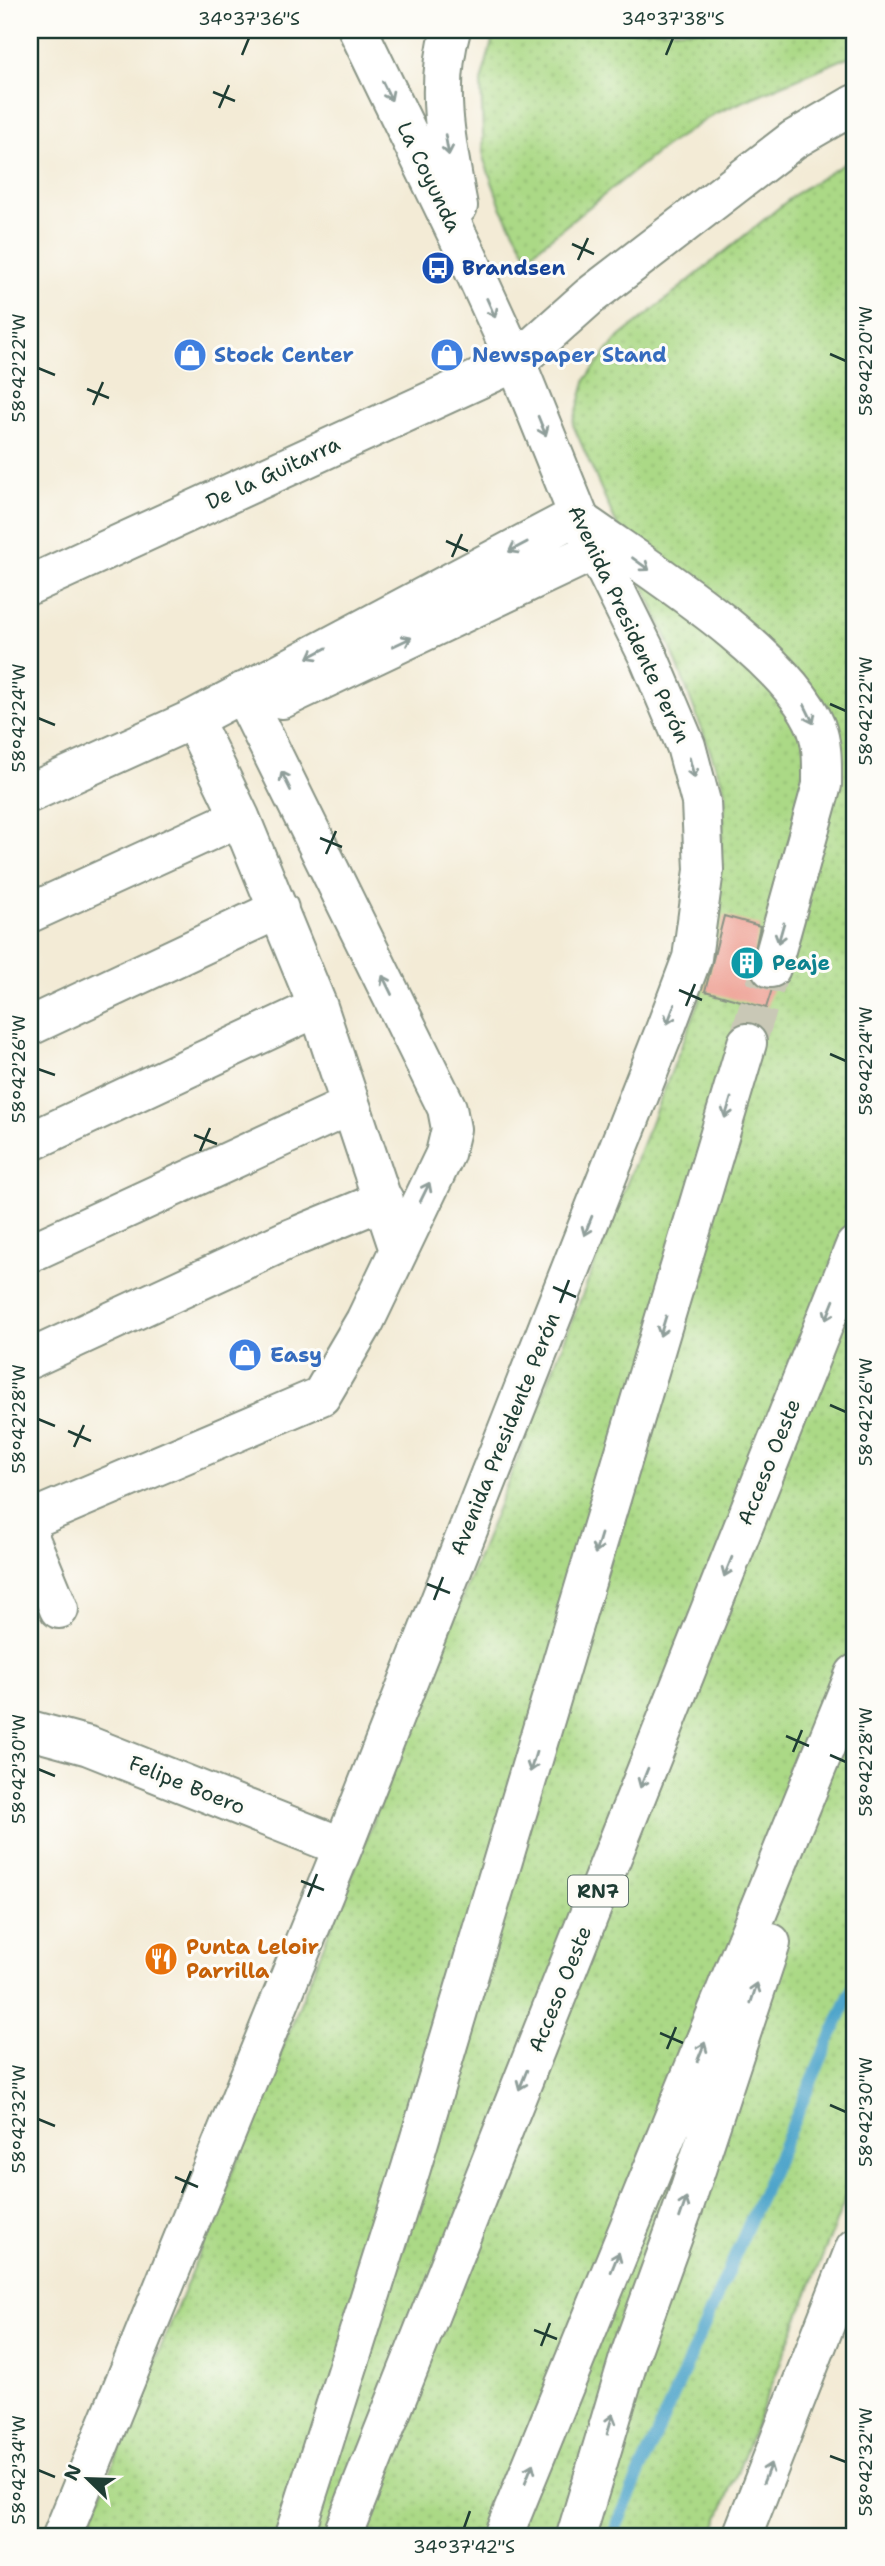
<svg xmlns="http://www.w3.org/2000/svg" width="885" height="2566" viewBox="0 0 885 2566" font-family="'Shantell Sans',sans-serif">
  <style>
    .grass { fill: url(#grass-dots); stroke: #658b5d; stroke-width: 2 }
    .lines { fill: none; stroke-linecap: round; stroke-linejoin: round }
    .stream { stroke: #4fa5cb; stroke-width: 12 }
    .building { fill: #ed9c90 }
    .highway-tunnel { stroke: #c9c8b6; stroke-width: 38; stroke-dasharray: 38 19; stroke-linecap: butt }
    .minor-casing { stroke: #899485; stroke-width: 42 }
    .highway-casing { stroke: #899485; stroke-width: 42 }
    .minor { stroke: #fff; stroke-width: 38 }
    .highway { stroke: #fff; stroke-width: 38 }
    .oneway { stroke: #8f9e9a }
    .ticks { fill: none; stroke: #1f3d34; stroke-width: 2.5 }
    .labels { text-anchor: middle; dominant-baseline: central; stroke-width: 6; stroke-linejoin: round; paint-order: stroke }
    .shield { fill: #fdfcf7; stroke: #62766e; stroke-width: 2 }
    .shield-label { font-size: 19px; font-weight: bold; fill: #1f3d34 }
    .street-label { font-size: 21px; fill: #1f3d34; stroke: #fdfcf7 }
    .transit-label { font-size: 21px; font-weight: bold; fill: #164399; stroke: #fdfcf7; text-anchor: start }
    .shop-label { font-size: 21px; font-weight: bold; fill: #366cbe; stroke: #fdfcf7; text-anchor: start }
    .culture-label { font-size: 21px; font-weight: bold; fill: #0d838f; stroke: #fdfcf7; text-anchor: start }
    .food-label { font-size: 21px; font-weight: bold; fill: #c56008; stroke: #fdfcf7; text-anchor: start }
    .neatline { fill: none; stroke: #1f3d34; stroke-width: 2.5 }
    .ticks-label { font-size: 18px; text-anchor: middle; fill: #1f3d34 }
  </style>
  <defs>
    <pattern id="grass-dots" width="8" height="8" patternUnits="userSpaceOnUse" patternTransform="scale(1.75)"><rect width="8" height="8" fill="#abd986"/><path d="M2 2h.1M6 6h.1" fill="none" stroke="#93bb74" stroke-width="1.8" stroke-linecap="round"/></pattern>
  </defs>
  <rect width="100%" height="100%" fill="#fdfcf7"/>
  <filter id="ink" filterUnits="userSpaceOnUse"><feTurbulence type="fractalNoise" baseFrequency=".0143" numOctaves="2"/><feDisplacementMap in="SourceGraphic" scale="14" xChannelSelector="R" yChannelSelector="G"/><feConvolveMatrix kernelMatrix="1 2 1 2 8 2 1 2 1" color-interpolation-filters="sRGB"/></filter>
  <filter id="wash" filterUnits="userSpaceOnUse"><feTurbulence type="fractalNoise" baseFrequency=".00686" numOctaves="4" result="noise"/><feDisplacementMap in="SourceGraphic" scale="28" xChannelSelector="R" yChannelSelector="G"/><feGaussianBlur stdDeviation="1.57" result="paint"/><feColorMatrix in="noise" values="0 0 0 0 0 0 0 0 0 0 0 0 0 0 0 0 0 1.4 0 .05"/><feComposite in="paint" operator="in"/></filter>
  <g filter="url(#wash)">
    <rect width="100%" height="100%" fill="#f3ebd6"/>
    <!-- grass -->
    <path class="grass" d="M495,30H855V54L716,113L664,147L528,256L502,209L484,160L481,82Z
      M855,157V2174L712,2536H84L279,2057L699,1002L713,927L726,793L673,653L573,425L586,379L616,340L798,192Z"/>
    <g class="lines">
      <!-- stream -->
      <path class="stream" d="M612,2536L855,1982"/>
    </g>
    <g id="blocks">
      <!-- building -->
      <path class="building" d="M724,916L760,926L750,973L756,984L772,989L766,1008L705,991Z"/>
    </g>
  </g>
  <g filter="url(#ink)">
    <use href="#blocks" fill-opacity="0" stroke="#899485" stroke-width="2"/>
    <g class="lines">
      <!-- highway-tunnel -->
      <path class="highway-tunnel" d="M747,1043L771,968"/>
      <defs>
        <path id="minor" d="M451,30C434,89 447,147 458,206
          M30,585L516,362L590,296L793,140L855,104
          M282,699L598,549
          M193,719L240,817L318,1007L398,1247
          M30,793L193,719L578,515
          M30,913L240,817
          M30,1026L279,909
          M30,1142L318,1007
          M30,1253L349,1106
          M30,1359L287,1240L384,1200
          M30,1520L321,1396L365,1321L445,1154L451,1129L447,1108L242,692
          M30,1539L59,1609
          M30,1730L89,1746L343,1847
          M62,2536L343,1847L663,1035L692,958L704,870L701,802L686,746L648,656L578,515L516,362L466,253L358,30
          M742,2536L855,2248"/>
        <path id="highway" d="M585,524C650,570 787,655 816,727C823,745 822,766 822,785L771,968
          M294,2536L411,2168L747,1043
          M342,2536L855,1246
          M503,2536L855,1674
          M576,2536L629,2358L684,2206L771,1943"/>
      </defs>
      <!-- minor casing -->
      <use href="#minor" class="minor-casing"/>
      <!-- highway casing -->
      <use href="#highway" class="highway-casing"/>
      <!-- minor -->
      <use href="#minor" class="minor"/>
      <!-- highway -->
      <use href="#highway" class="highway"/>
    </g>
    <!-- one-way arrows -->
    <defs><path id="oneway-shaft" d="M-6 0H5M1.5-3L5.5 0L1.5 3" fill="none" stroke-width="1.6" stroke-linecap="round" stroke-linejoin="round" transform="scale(1.75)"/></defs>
    <g class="oneway">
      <use href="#oneway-shaft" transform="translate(387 91) rotate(64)"/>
      <use href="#oneway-shaft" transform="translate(447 145) rotate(80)"/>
      <use href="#oneway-shaft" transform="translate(491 308) rotate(66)"/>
      <use href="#oneway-shaft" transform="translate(542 426) rotate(68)"/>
      <use href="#oneway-shaft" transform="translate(518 547) rotate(152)"/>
      <use href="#oneway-shaft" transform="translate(641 564) rotate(36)"/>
      <use href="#oneway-shaft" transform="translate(402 642) rotate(-25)"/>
      <use href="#oneway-shaft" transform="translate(317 653) rotate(152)"/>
      <use href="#oneway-shaft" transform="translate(809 714) rotate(64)"/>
      <use href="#oneway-shaft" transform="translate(692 768) rotate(76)"/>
      <use href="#oneway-shaft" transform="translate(286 781) rotate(-116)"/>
      <use href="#oneway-shaft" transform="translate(781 933) rotate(106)"/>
      <use href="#oneway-shaft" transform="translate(387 985) rotate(-116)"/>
      <use href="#oneway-shaft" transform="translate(671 1014) rotate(111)"/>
      <use href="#oneway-shaft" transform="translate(728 1108) rotate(107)"/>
      <use href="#oneway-shaft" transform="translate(425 1192) rotate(-64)"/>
      <use href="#oneway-shaft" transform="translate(588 1226) rotate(112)"/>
      <use href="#oneway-shaft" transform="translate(830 1310) rotate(112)"/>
      <use href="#oneway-shaft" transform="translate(663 1326) rotate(107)"/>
      <use href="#oneway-shaft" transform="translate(598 1544) rotate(107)"/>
      <use href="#oneway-shaft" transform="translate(728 1567) rotate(112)"/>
      <use href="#oneway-shaft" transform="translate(533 1762) rotate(107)"/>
      <use href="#oneway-shaft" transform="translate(644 1778) rotate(112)"/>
      <use href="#oneway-shaft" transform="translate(754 1993) rotate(-72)"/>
      <use href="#oneway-shaft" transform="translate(701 2052) rotate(-68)"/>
      <use href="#oneway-shaft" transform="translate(523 2080) rotate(112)"/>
      <use href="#oneway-shaft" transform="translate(683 2208) rotate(-71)"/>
      <use href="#oneway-shaft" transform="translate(615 2262) rotate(-68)"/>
      <use href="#oneway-shaft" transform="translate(610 2424) rotate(-74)"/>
      <use href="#oneway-shaft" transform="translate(529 2473) rotate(-68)"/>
      <use href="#oneway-shaft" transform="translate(767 2473) rotate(-69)"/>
    </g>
  </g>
  <!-- ticks -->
  <path class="ticks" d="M242,55L249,38M666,55L673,38M213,92L235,101M219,108L229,85M572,244L594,254M578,260L588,238M830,354L846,361M38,368L55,375M87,389L109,398M93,405L103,382M446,541L468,551M452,557L462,534M830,704L846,711M38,718L55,725M320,838L342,847M326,854L336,831M679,990L702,1000M686,1006L695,984M830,1054L846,1061M38,1069L55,1075M194,1135L217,1144M200,1151L210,1128M553,1287L576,1297M560,1303L569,1280M830,1405L846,1412M38,1419L55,1426M68,1431L91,1441M74,1447L84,1425M427,1584L450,1593M434,1600L443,1577M786,1736L809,1746M793,1752L802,1730M830,1755L846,1762M38,1769L55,1776M301,1881L324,1890M308,1897L317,1874M660,2033L683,2043M667,2049L676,2027M830,2105L846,2112M38,2119L55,2126M175,2177L198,2187M182,2193L191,2171M534,2330L557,2339M541,2346L550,2323M830,2456L846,2462M38,2470L55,2477M464,2528L470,2511"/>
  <!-- icons -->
  <defs>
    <symbol id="bus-disc" viewBox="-11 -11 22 22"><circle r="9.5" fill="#1a4fb4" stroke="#fdfcf7"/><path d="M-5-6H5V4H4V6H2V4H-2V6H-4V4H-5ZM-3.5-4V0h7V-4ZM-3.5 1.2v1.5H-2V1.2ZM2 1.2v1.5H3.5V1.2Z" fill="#fff"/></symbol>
    <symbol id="shop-disc" viewBox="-11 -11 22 22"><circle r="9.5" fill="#3f7fe0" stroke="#fdfcf7"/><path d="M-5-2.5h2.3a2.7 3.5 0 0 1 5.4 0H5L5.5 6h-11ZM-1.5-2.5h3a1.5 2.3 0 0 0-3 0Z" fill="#fff"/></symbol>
    <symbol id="building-disc" viewBox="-11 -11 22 22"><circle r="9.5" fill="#0f9aa8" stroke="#fdfcf7"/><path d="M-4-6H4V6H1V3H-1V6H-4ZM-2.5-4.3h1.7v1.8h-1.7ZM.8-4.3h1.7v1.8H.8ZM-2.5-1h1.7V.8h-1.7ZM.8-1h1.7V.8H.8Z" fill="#fff"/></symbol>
    <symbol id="restaurant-disc" viewBox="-11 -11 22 22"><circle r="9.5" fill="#e8710a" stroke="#fdfcf7"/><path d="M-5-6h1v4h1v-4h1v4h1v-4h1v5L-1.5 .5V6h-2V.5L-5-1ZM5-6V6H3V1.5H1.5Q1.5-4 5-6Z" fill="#fff"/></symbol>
  </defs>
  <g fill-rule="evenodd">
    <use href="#bus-disc" x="419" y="249" width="38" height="38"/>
    <use href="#shop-disc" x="171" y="336" width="38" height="38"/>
    <use href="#shop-disc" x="428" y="336" width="38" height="38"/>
    <use href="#building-disc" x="728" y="944" width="38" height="38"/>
    <use href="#shop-disc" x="226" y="1336" width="38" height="38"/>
    <use href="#restaurant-disc" x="142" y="1940" width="38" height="38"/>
  </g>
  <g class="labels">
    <!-- shield labels -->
    <rect class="shield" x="568" y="1875.5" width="60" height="31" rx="5"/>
    <g class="shield-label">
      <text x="598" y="1891">RN7</text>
    </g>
    <!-- street labels -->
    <g class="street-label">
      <text transform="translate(429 177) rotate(64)">La Coyunda</text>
      <text transform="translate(273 473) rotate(-25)">De la Guitarra</text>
      <text transform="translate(629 624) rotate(65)">Avenida Presidente Perón</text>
      <text transform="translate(505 1434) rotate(-68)">Avenida Presidente Perón</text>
      <text transform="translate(769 1462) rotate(-68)">Acceso Oeste</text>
      <text transform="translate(187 1785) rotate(22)">Felipe Boero</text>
      <text transform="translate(560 1989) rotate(-68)">Acceso Oeste</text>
    </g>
    <!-- transit labels -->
    <g class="transit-label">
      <text x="462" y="268">Brandsen</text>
    </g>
    <!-- shop labels -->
    <g class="shop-label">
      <text x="214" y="355">Stock Center</text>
      <text x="472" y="355">Newspaper Stand</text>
      <text x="270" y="1355">Easy</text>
    </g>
    <!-- culture labels -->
    <g class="culture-label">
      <text x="772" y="963">Peaje</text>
    </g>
    <!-- food labels -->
    <g class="food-label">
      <text x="186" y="1947">Punta Leloir<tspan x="186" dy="24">Parrilla</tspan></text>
    </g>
  </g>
  <!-- margin -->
  <rect width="885" height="2566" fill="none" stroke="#fdfcf7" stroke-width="77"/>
  <!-- north arrow -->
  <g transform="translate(88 2479) rotate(293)" stroke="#fdfcf7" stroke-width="5" paint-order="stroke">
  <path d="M0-5L12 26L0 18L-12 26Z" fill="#1f3d34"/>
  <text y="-10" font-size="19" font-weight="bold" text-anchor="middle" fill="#1f3d34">N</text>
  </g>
  <rect x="38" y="38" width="808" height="2490" class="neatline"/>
  <g class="ticks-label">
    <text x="249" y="25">34°37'36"S</text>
    <text x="673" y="25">34°37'38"S</text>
    <text transform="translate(866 361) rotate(-90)" y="6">58°42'20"W</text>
    <text transform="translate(19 368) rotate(-90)" y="6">58°42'22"W</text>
    <text transform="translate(866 711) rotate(-90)" y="6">58°42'22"W</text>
    <text transform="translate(19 718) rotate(-90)" y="6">58°42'24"W</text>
    <text transform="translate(866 1061) rotate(-90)" y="6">58°42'24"W</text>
    <text transform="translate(19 1069) rotate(-90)" y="6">58°42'26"W</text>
    <text transform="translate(866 1412) rotate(-90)" y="6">58°42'26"W</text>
    <text transform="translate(19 1419) rotate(-90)" y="6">58°42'28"W</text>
    <text transform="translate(866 1762) rotate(-90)" y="6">58°42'28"W</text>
    <text transform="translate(19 1769) rotate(-90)" y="6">58°42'30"W</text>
    <text transform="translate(866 2112) rotate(-90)" y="6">58°42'30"W</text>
    <text transform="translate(19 2119) rotate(-90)" y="6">58°42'32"W</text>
    <text transform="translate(866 2462) rotate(-90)" y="6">58°42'32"W</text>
    <text transform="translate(19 2470) rotate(-90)" y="6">58°42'34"W</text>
    <text x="464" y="2553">34°37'42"S</text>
  </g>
</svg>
